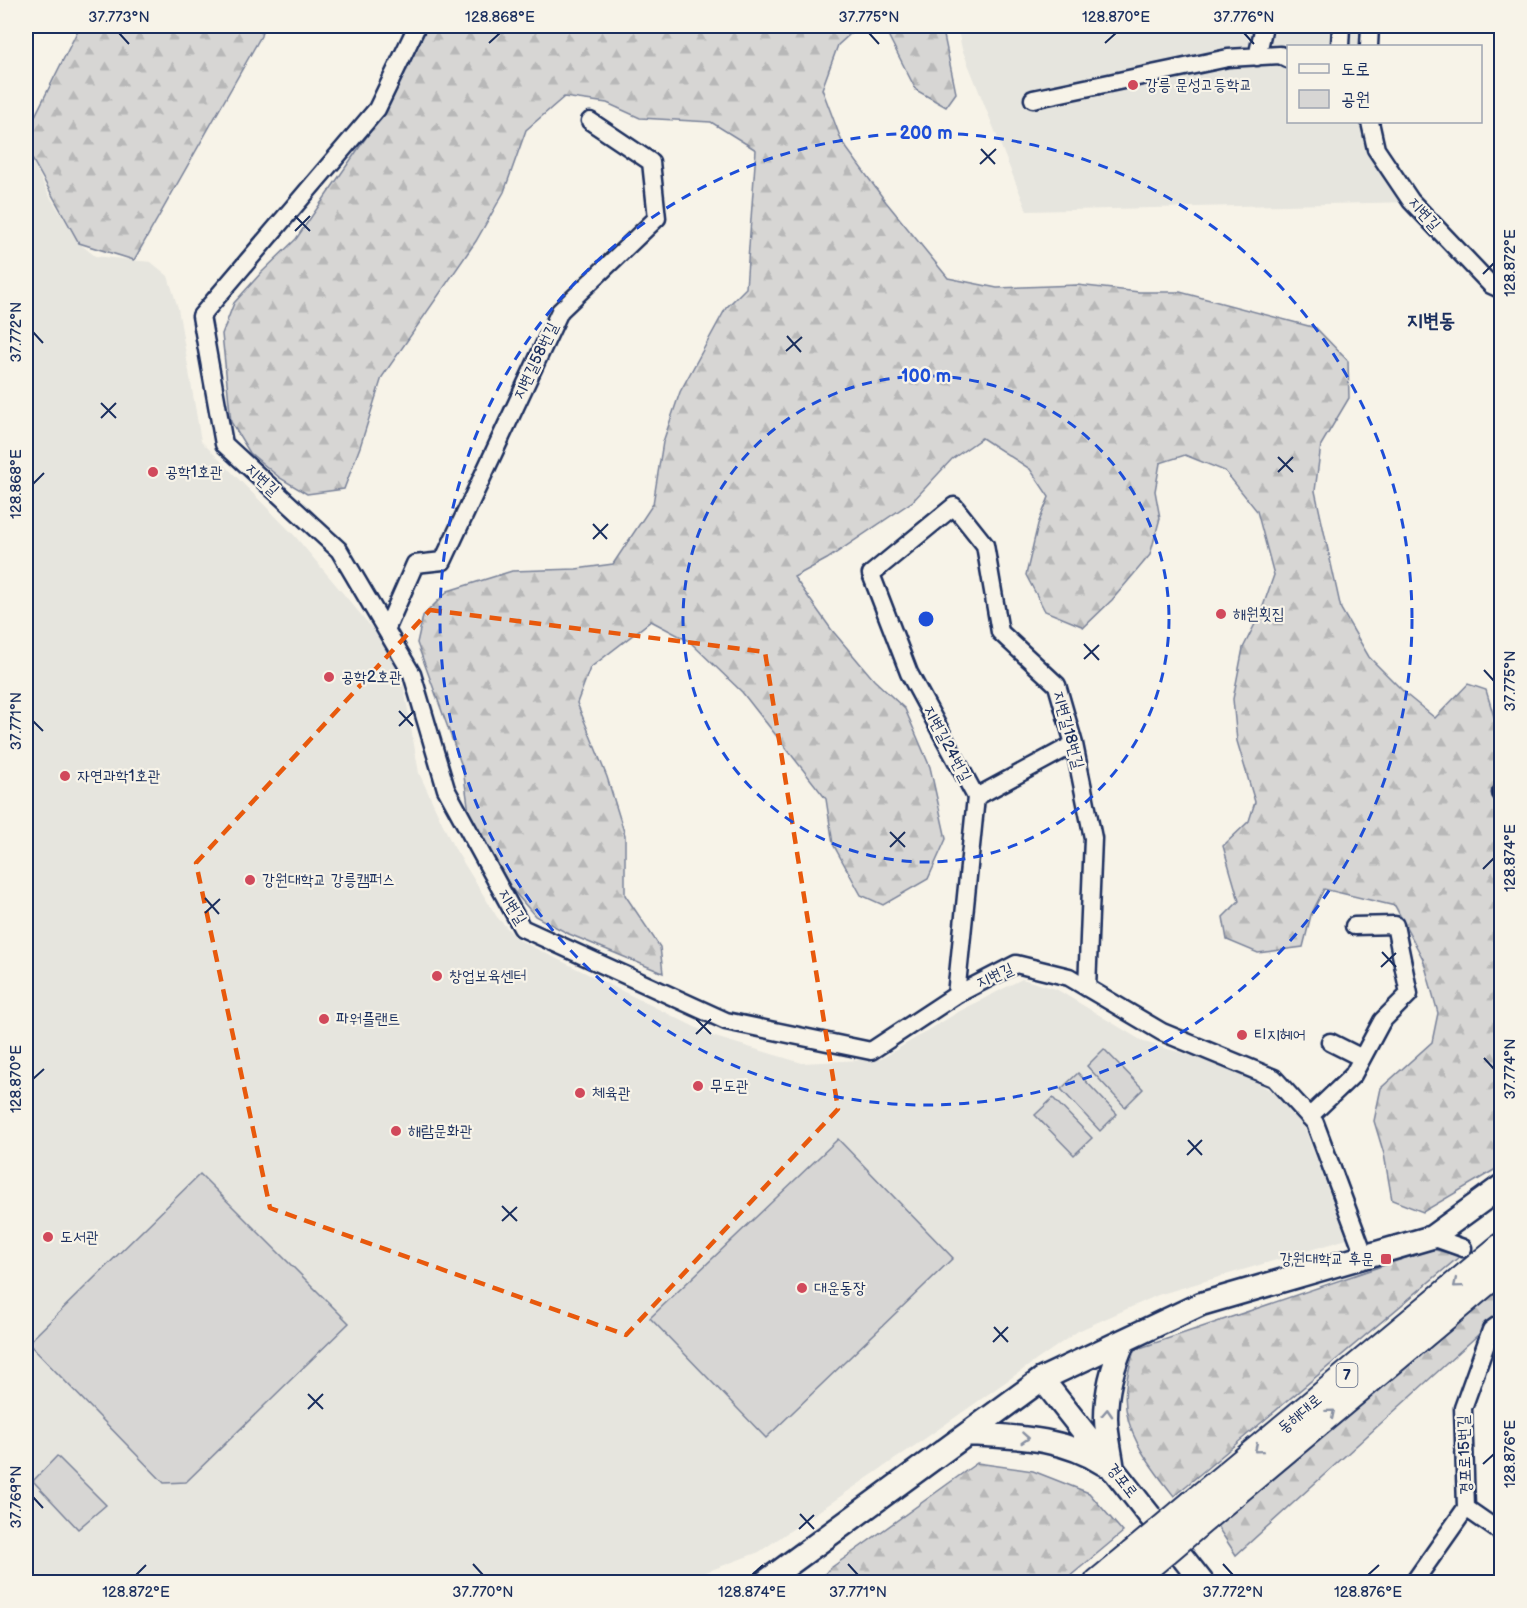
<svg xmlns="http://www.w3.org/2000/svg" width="1527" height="1608" viewBox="0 0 1527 1608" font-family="'Balsamiq Sans','Poor Story',sans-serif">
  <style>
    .built { fill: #e6e5de }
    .forest { fill: url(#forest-firs); stroke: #798299; stroke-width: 1.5 }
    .park { fill: #d7d6d4; stroke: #798299; stroke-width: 1.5 }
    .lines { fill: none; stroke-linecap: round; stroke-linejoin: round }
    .street-casing { stroke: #1b2f5e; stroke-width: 21 }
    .secondary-casing { stroke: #1b2f5e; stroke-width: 27 }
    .primary-casing { stroke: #1b2f5e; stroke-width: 30 }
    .street { stroke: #f7f3e8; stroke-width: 16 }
    .secondary { stroke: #f7f3e8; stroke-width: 22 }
    .primary { stroke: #f7f3e8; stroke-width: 26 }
    .primary-bridge-casing { stroke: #1b2f5e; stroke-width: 30; stroke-linecap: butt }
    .primary-bridge { stroke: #f7f3e8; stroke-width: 26 }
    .oneway { stroke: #8991a3 }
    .marked { fill: none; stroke: #e8590c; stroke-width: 4.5; stroke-dasharray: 12 8; stroke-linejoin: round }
    .ticks { fill: none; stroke: #1b2f5e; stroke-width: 2 }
    .ring { fill: none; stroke: #1d4ed8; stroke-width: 3; stroke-dasharray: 10 8 }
    .poi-dot { fill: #d1495b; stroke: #f7f3e8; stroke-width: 2 }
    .labels { text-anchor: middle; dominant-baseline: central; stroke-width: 4.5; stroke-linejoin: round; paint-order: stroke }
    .shield { fill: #f7f3e8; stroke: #5d6a87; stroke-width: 1.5 }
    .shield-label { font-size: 15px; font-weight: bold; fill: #1b2f5e }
    .poi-label { font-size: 16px; fill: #1b2f5e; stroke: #f7f3e8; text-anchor: start }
    .street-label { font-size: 16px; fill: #1b2f5e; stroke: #f7f3e8 }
    .quarter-label { font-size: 20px; font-weight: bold; fill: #1b2f5e; stroke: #f7f3e8 }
    .centre { fill: #1d4ed8; stroke: #f7f3e8; stroke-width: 3 }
    .ring-label { font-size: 18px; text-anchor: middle; font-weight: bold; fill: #1d4ed8; stroke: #f7f3e8; stroke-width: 4.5; stroke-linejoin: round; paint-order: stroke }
    .neatline { fill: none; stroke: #1b2f5e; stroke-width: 2 }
    .ticks-label { font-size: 15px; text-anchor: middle; fill: #1b2f5e }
  </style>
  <defs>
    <pattern id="forest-firs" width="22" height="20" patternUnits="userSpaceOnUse" patternTransform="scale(1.5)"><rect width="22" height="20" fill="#d7d6d4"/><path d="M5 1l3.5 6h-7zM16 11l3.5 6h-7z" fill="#b8b8b8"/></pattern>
  </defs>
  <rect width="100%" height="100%" fill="#f7f3e8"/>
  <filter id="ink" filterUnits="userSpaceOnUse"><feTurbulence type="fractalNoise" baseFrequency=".0167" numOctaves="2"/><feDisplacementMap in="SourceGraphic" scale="12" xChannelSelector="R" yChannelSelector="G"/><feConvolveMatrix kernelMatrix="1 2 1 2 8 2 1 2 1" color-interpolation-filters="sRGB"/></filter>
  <g filter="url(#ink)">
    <!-- built -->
    <path class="built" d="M957,26H1370L1369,46H1288V122H1370L1412,202L1027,211L962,49Z
      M26,149L49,195L79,243L95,256L151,262L168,276L178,308L201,441L294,535L399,660L419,773L452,844L497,917L517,939L715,1037L802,1063L881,1059L960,1011L1022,979L1056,989L1144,1042L1233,1068L1278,1095L1303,1124L1347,1239L1158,1295L1078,1331L923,1440L759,1552L706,1572L694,1582H26Z"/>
    <!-- forest -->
    <path class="forest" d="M80,26H263L261,36L134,260L79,243L26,148V134Z
      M428,26H859L838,45L822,89L842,142L886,202L948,278L997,288L1077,285L1139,292H1180L1316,328L1348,361L1349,398L1321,445L1315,491L1341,609L1369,657L1408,696L1435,718L1468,684L1486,690L1501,740V1166L1423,1212L1392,1200L1384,1154L1374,1121L1381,1088L1432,1042L1438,1013L1423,959L1395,906L1324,889L1311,915L1303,947L1258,953L1227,940L1223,917L1239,901L1223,846L1249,821L1255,802L1237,741L1233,699L1243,648L1261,612L1274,575L1257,511L1225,471L1185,455L1160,463L1155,491L1160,518L1150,555L1112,600L1084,627L1045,611L1026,575L1038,524L1049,497L1030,469L982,438L952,459L913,501L827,559L794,577L831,629L874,680L905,709L930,767L946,839L928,879L883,905L861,895L833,844L826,799L742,692L689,641L651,621L590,668L577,703L607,777L625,835V895L660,947L663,973L569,934L535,916L512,889L469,812L463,769L417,643L423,616L448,591L512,571L576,569L613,564L653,504L663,442L680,392L726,308L746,288L756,150L711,122L640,118L607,103L564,97L526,130L504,192L476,241L382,377L360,447L344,489L307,494L280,478L250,453L231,422L222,334L234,303L261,273L296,239L374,126Z
      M873,26H942L956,93L946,107L916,90L887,33Z
      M1432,1249L1460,1256L1174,1496C1150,1466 1120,1429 1126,1387C1127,1374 1131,1362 1134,1350Z
      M1491,1283L1501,1294V1314L1236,1555L1215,1523Z
      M977,1463L1033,1471L1089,1493L1123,1532L1063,1582H819L828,1570Z"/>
    <!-- park -->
    <path class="park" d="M1104,1049L1143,1089L1125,1107L1087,1066Z
      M1078,1073L1117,1114L1100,1131L1061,1089Z
      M1053,1098L1092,1138L1074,1155L1035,1115Z
      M838,1139L953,1258L766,1438L650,1318Z
      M200,1174L349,1323L186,1482L164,1483L28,1343Z
      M57,1456L106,1505L78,1529L33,1481Z"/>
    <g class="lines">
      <defs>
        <path id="street" d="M417,26L377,109L201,316L224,444L339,550L412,674L446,789L522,928L726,1021L871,1051L956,995L1016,964L1069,977L1162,1032L1274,1078L1315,1123L1365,1257
          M1340,46L1341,26
          M1369,46L1370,26
          M1257,57L1264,26
          M1033,99L1228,58L1280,55L1288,59
          M1370,122L1376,149L1411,201L1491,285L1502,290
          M386,630L415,564L443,561L560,311L657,218L651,162L590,121
          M1501,793H1502
          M976,797L1074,744
          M956,995L976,797L909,673L871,574L954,506L985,545L1000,632L1057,685L1074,744L1093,838L1087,988
          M1330,1042L1362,1058
          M1309,1117L1353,1075L1382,1021L1409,994L1395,925L1354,926
          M1432,1237L1463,1248
          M1466,1508L1502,1533
          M1414,1582L1466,1508L1463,1408L1491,1330L1502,1322"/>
        <path id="secondary" d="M1042,1379L1202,1582
          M967,1434C1014,1437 1063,1437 1104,1464
          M1113,1470C1111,1453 1106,1435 1106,1418C1106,1392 1113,1365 1124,1341
          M765,1582L1042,1379L1201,1304L1432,1237L1502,1186"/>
        <path id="primary" d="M1193,1503L1502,1246
          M1205,1518L1502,1269
          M1098,1582L1132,1554
          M1128,1582L1145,1569"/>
      </defs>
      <!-- street casing -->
      <use href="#street" class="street-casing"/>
      <!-- secondary casing -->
      <use href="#secondary" class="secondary-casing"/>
      <!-- primary casing -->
      <use href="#primary" class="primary-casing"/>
      <!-- street -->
      <use href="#street" class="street"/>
      <!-- secondary -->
      <use href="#secondary" class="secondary"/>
      <!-- primary -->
      <use href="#primary" class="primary"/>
      <defs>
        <path id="primary-bridge" d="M1132,1554L1193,1503
          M1145,1569L1205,1518"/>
      </defs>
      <!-- primary-bridge casing -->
      <use href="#primary-bridge" class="primary-bridge-casing"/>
      <!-- primary-bridge -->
      <use href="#primary-bridge" class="primary-bridge"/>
    </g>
    <!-- one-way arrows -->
    <defs><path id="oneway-chevron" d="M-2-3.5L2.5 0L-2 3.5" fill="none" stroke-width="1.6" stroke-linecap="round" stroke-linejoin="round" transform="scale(1.5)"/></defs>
    <g class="oneway">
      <use href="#oneway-chevron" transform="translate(1457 1284) rotate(140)"/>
      <use href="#oneway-chevron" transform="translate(1107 1413) rotate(-87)"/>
      <use href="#oneway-chevron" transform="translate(1331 1413) rotate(-40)"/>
      <use href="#oneway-chevron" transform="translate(1025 1438) rotate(4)"/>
      <use href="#oneway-chevron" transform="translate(1258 1449) rotate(140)"/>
    </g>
  </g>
  <!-- marked area -->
  <path class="marked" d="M430,610L765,652L838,1109L626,1335L270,1208L196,863Z"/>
  <!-- ticks -->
  <path class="ticks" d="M119,33L129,44M869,33L879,44M1244,33L1254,44M489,43L500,33M1105,43L1116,33M981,149L995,164M980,164L996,149M295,216L310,231M295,231L310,216M1483,274L1494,263M33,332L43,343M787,336L801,352M786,351L802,337M101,403L116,418M101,418L116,403M1278,457L1293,472M1278,472L1293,457M33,484L44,473M593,524L607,539M593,539L608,524M1084,644L1099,660M1084,659L1099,645M1484,670L1494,681M399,711L413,726M33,721L43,731M399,726L414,711M890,832L905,847M890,847L905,832M1483,869L1494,858M205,898L219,914M205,913L220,899M1382,952L1396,967M1381,967L1396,953M696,1019L711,1034M696,1034L711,1019M1484,1058L1494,1069M33,1079L44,1069M1188,1140L1202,1155M1187,1155L1202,1140M502,1206L517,1221M502,1221L517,1207M994,1327L1008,1342M993,1342L1008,1327M308,1394L323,1409M308,1409L323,1394M1483,1464L1494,1454M33,1497L43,1508M800,1514L814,1529M799,1529L814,1515M473,1564L483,1575M848,1564L858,1575M1223,1564L1233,1575M136,1575L146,1565M752,1575L763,1565M1368,1575L1379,1565"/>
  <!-- distance rings -->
  <g class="ring">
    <circle cx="926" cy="619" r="243"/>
    <circle cx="926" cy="619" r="486"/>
  </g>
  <!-- markers -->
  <g class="poi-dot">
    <circle cx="1133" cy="85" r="6"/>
    <circle cx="153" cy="472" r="6"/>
    <circle cx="1221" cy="614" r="6"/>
    <circle cx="329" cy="677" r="6"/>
    <circle cx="65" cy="776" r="6"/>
    <circle cx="250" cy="880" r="6"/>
    <circle cx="437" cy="976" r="6"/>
    <circle cx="324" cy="1019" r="6"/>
    <circle cx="1242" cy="1035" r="6"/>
    <circle cx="698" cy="1086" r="6"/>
    <circle cx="580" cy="1093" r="6"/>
    <circle cx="396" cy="1131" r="6"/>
    <circle cx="48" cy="1237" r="6"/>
    <rect x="1380" y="1253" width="12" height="12" rx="3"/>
    <circle cx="802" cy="1288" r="6"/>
  </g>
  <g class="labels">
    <!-- shield labels -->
    <rect class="shield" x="1336.5" y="1363" width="21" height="24" rx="4.5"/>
    <g class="shield-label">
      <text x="1347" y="1375">7</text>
    </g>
    <!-- poi labels -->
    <g class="poi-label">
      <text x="1145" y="85">강릉 문성고등학교</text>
      <text x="165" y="472">공학1호관</text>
      <text x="1233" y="614">해원횟집</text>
      <text x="341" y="677">공학2호관</text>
      <text x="77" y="776">자연과학1호관</text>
      <text x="262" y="880">강원대학교 강릉캠퍼스</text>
      <text x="449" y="976">창업보육센터</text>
      <text x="336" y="1019">파워플랜트</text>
      <text x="1254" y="1035">티지헤어</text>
      <text x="710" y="1086">무도관</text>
      <text x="592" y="1093">체육관</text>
      <text x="408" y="1131">해람문화관</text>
      <text x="60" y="1237">도서관</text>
      <text x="1374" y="1259" text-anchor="end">강원대학교 후문</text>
      <text x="814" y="1288">대운동장</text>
    </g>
    <!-- street labels -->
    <g class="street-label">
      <text transform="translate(1424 214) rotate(48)">지변길</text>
      <text transform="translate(536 361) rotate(-64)">지변길58번길</text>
      <text transform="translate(262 480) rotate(43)">지변길</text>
      <text transform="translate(1068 730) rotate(75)">지변길18번길</text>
      <text transform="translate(947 744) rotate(62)">지변길24번길</text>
      <text transform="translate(512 907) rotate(58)">지변길</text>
      <text transform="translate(995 976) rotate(-24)">지변길</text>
      <text transform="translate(1300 1414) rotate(-40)">동해대로</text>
      <text transform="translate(1465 1455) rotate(-92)">경포로15번길</text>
      <text transform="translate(1122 1481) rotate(52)">경포로</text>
    </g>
    <!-- quarter labels -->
    <g class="quarter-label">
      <text x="1431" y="321">지변동</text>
    </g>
  </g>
  <circle cx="926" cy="619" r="9" class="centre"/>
  <g class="ring-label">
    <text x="926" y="139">200 m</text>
    <text x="926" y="382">100 m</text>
  </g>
  <!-- margin -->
  <rect width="1527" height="1608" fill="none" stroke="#f7f3e8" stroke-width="66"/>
  <!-- legend -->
  <rect x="1287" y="45" width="195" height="78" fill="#f7f3e8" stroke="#9fa5b1" stroke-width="1.5"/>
  <rect x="1299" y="64" width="30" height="9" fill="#f7f3e8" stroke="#9fa5b1" stroke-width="1.5"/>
  <text x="1341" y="75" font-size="18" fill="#1b2f5e">도로</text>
  <rect x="1299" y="90" width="30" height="18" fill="#d7d6d4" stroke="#9fa5b1" stroke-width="1.5"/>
  <text x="1341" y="105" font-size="18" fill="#1b2f5e">공원</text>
  <rect x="33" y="33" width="1461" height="1542" class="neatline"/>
  <g class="ticks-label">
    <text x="119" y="22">37.773°N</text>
    <text x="500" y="22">128.868°E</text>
    <text x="869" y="22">37.775°N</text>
    <text x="1116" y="22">128.870°E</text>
    <text x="1244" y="22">37.776°N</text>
    <text transform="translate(1510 263) rotate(-90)" y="5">128.872°E</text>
    <text transform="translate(16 332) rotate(-90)" y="5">37.772°N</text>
    <text transform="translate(16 484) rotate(-90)" y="5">128.868°E</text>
    <text transform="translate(1510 681) rotate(-90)" y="5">37.775°N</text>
    <text transform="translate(16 721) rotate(-90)" y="5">37.771°N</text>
    <text transform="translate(1510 858) rotate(-90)" y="5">128.874°E</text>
    <text transform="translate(1510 1069) rotate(-90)" y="5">37.774°N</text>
    <text transform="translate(16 1079) rotate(-90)" y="5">128.870°E</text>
    <text transform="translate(1510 1454) rotate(-90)" y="5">128.876°E</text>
    <text transform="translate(16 1497) rotate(-90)" y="5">37.769°N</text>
    <text x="136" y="1597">128.872°E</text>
    <text x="483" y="1597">37.770°N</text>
    <text x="752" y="1597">128.874°E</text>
    <text x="858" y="1597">37.771°N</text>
    <text x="1233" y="1597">37.772°N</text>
    <text x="1368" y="1597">128.876°E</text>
  </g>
</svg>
